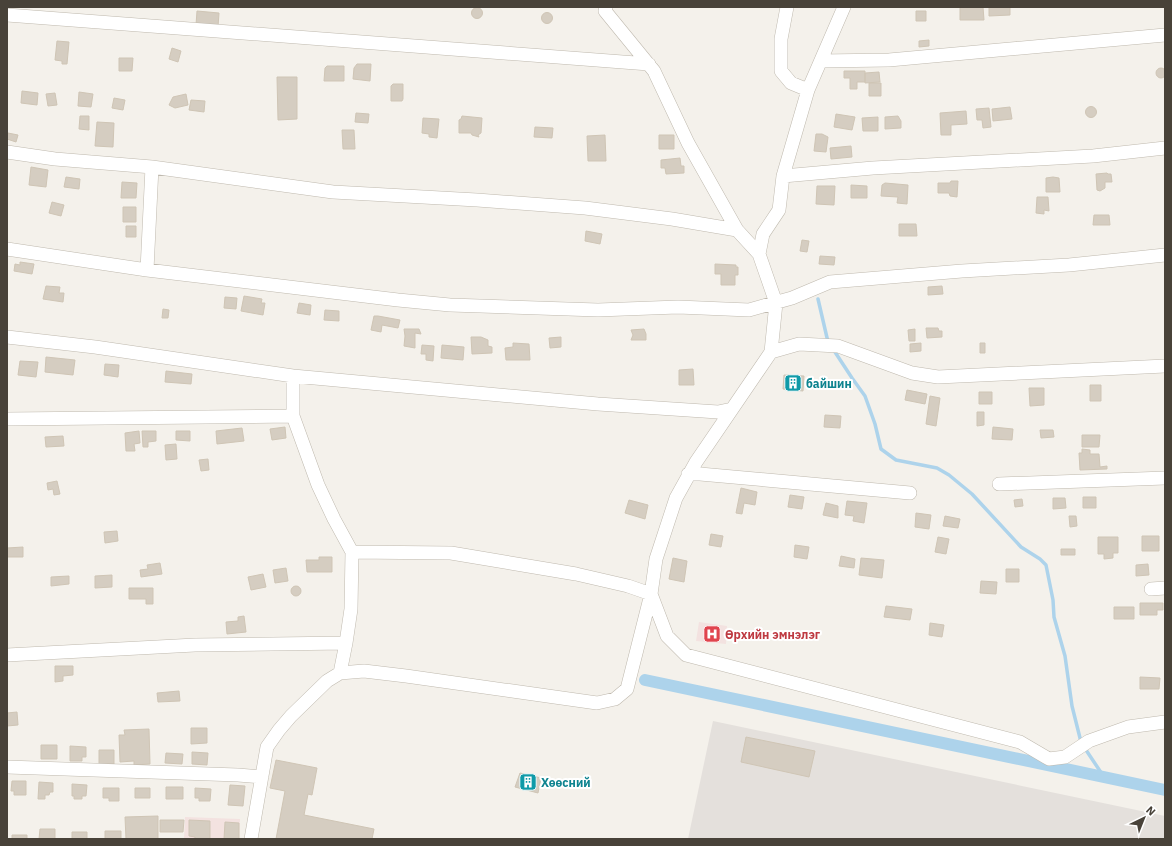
<svg xmlns="http://www.w3.org/2000/svg" width="1172" height="846" viewBox="0 0 1172 846" font-family="'IBM Plex Sans',sans-serif">
  <style>
    .industrial { fill: #e4e0dc }
    .medical { fill: #f3e2e0 }
    .lines { fill: none; stroke-linecap: round; stroke-linejoin: round }
    .stream { stroke: #add3eb; stroke-width: 3.5 }
    .canal { stroke: #add3eb; stroke-width: 12 }
    .building { fill: #d5cdc1; stroke: #cfc5b5 }
    .minor-casing { stroke: #bfb9ae; stroke-width: 14 }
    .minor { stroke: #fff; stroke-width: 13 }
    .labels { text-anchor: middle; dominant-baseline: central; stroke-width: 4; stroke-linejoin: round; paint-order: stroke }
    .culture-label { font-size: 12px; font-weight: bold; fill: #0d838f; stroke: #fff; text-anchor: start }
    .health-label { font-size: 12px; font-weight: bold; fill: #be3a42; stroke: #fff; text-anchor: start }
  </style>
  <rect width="100%" height="100%" fill="#f4f1eb"/>
  <!-- industrial -->
  <path class="industrial" d="M713,721L1165,816V839H688Z"/>
  <!-- medical -->
  <path class="medical" d="M699,622L727,626L726,644L696,641Z
    M185,817L240,819L239,839H184Z"/>
  <g class="lines">
    <!-- stream -->
    <path class="stream" d="M818,299L828,342
      M833,349L852,378L865,396L875,424L881,449L896,460L937,468L949,475L972,494L1021,547L1040,559L1046,565L1053,600L1054,617L1065,656L1072,706L1081,742
      M1084,747L1104,777"/>
    <!-- canal -->
    <path class="canal" d="M645,680L1165,790"/>
  </g>
  <!-- building -->
  <path class="building" d="M960,7H983L984,20H960Z
    M989,7H1010V15L989,16Z
    M471.5 13a5.5 5.5 0 1 1 11 0a5.5 5.5 0 1 1-11 0Z
    M197,11L219,13L218,27L196,25Z
    M916,11H926V21H916Z
    M541.5 18a5.5 5.5 0 1 1 11 0a5.5 5.5 0 1 1-11 0Z
    M929,40V46L919,47V41Z
    M57,41L69,42L67,64H62V61L55,60Z
    M172,48L181,51L178,62L169,59Z
    M119,58H133L132,71H119Z
    M357,64H371L370,81L353,79L354,68Z
    M327,66H344V81H324L325,68Z
    M1156 73a5 5 0 1 1 10 0a5 5 0 1 1-10 0Z
    M844,71H865V82H857V89H850V78H844Z
    M879,72L880,82L865,83V73Z
    M277,77H297V119L278,120Z
    M869,83H881V96H869Z
    M393,84H403V99L402,101H391V86Z
    M22,91L38,93L37,105L21,103Z
    M79,92L93,94L91,107L78,106Z
    M55,93L57,105L48,106L46,94Z
    M186,94L188,105L175,108L169,105L173,97Z
    M114,98L125,100L123,110L112,108Z
    M191,100L205,101L204,112L189,110Z
    M1085.5 112a5.5 5.5 0 1 1 11 0a5.5 5.5 0 1 1-11 0Z
    M1010,107L1012,119L993,121L992,109Z
    M989,108L991,127L983,128L982,120H977L976,109Z
    M966,111L967,124L951,125V135H941L940,113Z
    M356,113L369,114L368,123L355,122Z
    M836,114L855,117L852,130L834,127Z
    M80,116H89V130L79,129Z
    M462,116L482,118L481,133L478,135L479,137L472,135L471,133H459V120L461,119Z
    M898,116L901,121V128L885,129V117Z
    M878,117V131H863L862,118Z
    M423,118L439,119L437,138L429,137V134L422,133Z
    M97,122L114,123L113,147L95,146Z
    M535,127L553,128L552,138L534,137Z
    M342,130H354L355,149H343Z
    M8,133L18,135L16,142L7,139Z
    M816,134H822L828,137L826,152L814,151Z
    M605,135L606,161H588L587,136Z
    M659,135H674V149H659Z
    M851,146L852,157L831,159L830,148Z
    M680,158L681,166H684V173L666,174L665,168H661V160Z
    M31,167L48,170L46,187L29,185Z
    M1107,173L1108,174H1111L1112,182H1105V188L1100,191L1097,190L1096,174Z
    M66,177L80,179L79,189L64,187Z
    M1053,177L1059,178L1060,192H1046V178Z
    M951,181H958L957,197L950,196L949,193H938V183H950Z
    M122,182L137,183L136,198H121Z
    M885,183L908,185L907,204L897,203L898,197L881,196L882,185Z
    M851,185L867,186V198H851Z
    M817,186H835L834,205L816,204Z
    M1037,197H1048L1049,211L1044,210V214L1036,213Z
    M52,202L64,205L61,216L49,213Z
    M123,207H136V222H123Z
    M1094,215H1109L1110,225H1093Z
    M899,224H916L917,236H899Z
    M126,226H136V237H126Z
    M586,231L602,234L600,244L585,241Z
    M802,240L809,241L807,252L800,251Z
    M820,256L835,257L834,265L819,264Z
    M20,262L34,264L32,274L14,271L15,264L20,265Z
    M715,264L736,265V267H738V275H735V285H721V274H715Z
    M46,286L60,287L59,293H64L63,302L43,299Z
    M942,286L943,294L928,295V287Z
    M244,296L262,299L261,303H265L263,315L241,311Z
    M225,297L237,298L236,309L224,308Z
    M299,303L311,305L310,315L297,313Z
    M163,309L169,310L168,318H162Z
    M325,310L339,311V321L324,320Z
    M374,316H378L400,320L398,328L382,325L381,332L371,330Z
    M926,328H938L939,331H942V337L927,338Z
    M404,329H419L421,334L415,333V348L404,346L405,336Z
    M644,329L646,334V340H631L633,335L631,330Z
    M915,329V341H909L908,330Z
    M471,337H481L488,340V346L492,347V353L472,354Z
    M561,337V347L550,348L549,338Z
    M513,343L529,344L530,360H506L505,348L513,347Z
    M921,343V351L910,352V344Z
    M980,343H985V353H980Z
    M422,345L434,346L433,361L426,360V354H421Z
    M442,345L464,347L463,360L441,358Z
    M46,357L75,360L73,375L45,372Z
    M20,361L38,362L36,377L18,375Z
    M105,364L119,365L118,377L104,375Z
    M693,369L694,385H679V370Z
    M166,371L192,374L191,384L165,382Z
    M784,375L804,376L803,391L783,389Z
    M1090,385H1101V401H1090Z
    M1029,388H1044V405L1030,406Z
    M907,390L927,394L925,404L905,400Z
    M979,392H992V404H979Z
    M930,396L940,398L936,426L926,424Z
    M977,412H984V425L977,426Z
    M825,415L841,416L840,428L824,427Z
    M285,427L286,438L272,440L270,429Z
    M993,427L1013,429L1012,440L992,439Z
    M242,428L244,441L217,444L216,431Z
    M1040,430H1053L1054,437L1041,438Z
    M139,431L140,443L134,444L135,451H126L125,433Z
    M142,431H156V441L148,442V447H143Z
    M176,431H190V441L176,440Z
    M1082,435H1100L1099,447H1082Z
    M63,436L64,446L46,447L45,437Z
    M176,444L177,459L166,460L165,445Z
    M1082,449L1090,450V454H1099L1100,467L1107,466V469L1080,470L1079,453H1082Z
    M208,459L209,470L201,471L199,460Z
    M57,481L60,494L54,495L53,489L48,490L47,483Z
    M741,488L757,492L755,505L744,503L742,514L736,513Z
    M790,495L804,497L802,509L788,507Z
    M1083,497H1096V508H1083Z
    M1053,498H1065L1066,508L1053,509Z
    M1022,499L1023,506L1015,507L1014,500Z
    M629,500L648,505L645,519L625,513Z
    M847,501L867,503L864,523L853,521L854,516L845,515Z
    M826,503L838,506V518L823,515Z
    M916,513L931,515L929,529L915,527Z
    M945,516L960,519L958,528L943,526Z
    M1069,516H1076L1077,526L1070,527Z
    M117,531L118,541L105,543L104,532Z
    M711,534L723,536L721,547L709,545Z
    M1142,536H1159V551H1142Z
    M938,537L949,539L946,554L935,552Z
    M1098,537H1118V553H1113V558L1104,559V554H1098Z
    M795,545L809,547L807,559L794,557Z
    M23,547V557H7V548Z
    M1061,549H1075V555H1061Z
    M841,556L855,559L854,568L839,566Z
    M319,557H332V572H307L306,560H319Z
    M673,558L687,561L684,582L669,579Z
    M861,558L884,560L882,578L859,575Z
    M160,563L162,574L141,577L140,570L148,569L147,565Z
    M1148,564L1149,575L1136,576V565Z
    M286,568L288,581L275,583L273,570Z
    M1006,569H1019V582H1006Z
    M263,574L266,587L251,590L248,577Z
    M112,575V587L95,588V576Z
    M69,576V584L51,586V577Z
    M981,581L997,582L996,594L980,593Z
    M291 591a5 5 0 1 1 10 0a5 5 0 1 1-10 0Z
    M129,588H153V604H146V599H129Z
    M1140,603H1163V610H1157V615H1140Z
    M886,606L912,609L910,620L884,617Z
    M1114,607H1134V619H1114Z
    M244,616L246,632L227,634L226,622L238,621V617Z
    M930,623L944,625L942,637L929,635Z
    M55,666H73V675L63,676V681L55,682Z
    M1140,677L1160,678L1159,689H1140Z
    M179,691L180,701L158,702L157,693Z
    M17,712L18,725L7,726V713Z
    M191,728H207V743L191,744Z
    M149,729L150,764L134,765V761L120,762L119,735H125L124,730Z
    M746,737L815,751L809,777L741,762Z
    M41,745H57V759H41Z
    M70,746L86,747V757H82V761H70Z
    M99,750H114V764L99,765Z
    M192,752L208,753L207,765L192,764Z
    M166,753L183,754L182,764L165,763Z
    M276,760L317,768L312,795L308,794L304,815L374,829L372,839H276L285,791L270,788Z
    M520,773L541,778L538,793L515,787Z
    M12,781H26V795H14V791H11Z
    M39,782L53,783V792H50L49,795H45V799H38Z
    M72,784L87,785L86,796H82V799H74V796H72Z
    M230,785L245,786L243,806L228,805Z
    M166,787H183V799H166Z
    M103,788H119V801H109V798H103Z
    M135,788H150V798H135Z
    M195,788L211,789L210,801H199V798H195Z
    M158,816V839H126L125,817Z
    M160,820H184L183,832H160Z
    M189,820L210,821V839H195V837L189,836Z
    M225,822L239,823V839H224Z
    M40,829H55V839H39Z
    M105,831H121V839H105Z
    M72,832H87V839H72Z
    M12,835H27V839H12Z"/>
  <g class="lines">
    <defs>
      <path id="minor" d="M606,7L605,11L654,71L688,143L737,230L759,254
        M787,7L781,39V71L791,83L808,90
        M7,15L649,64
        M821,61L889,60L1165,35
        M7,152L55,159L152,167L333,192L477,200L585,208L672,219L737,230
        M783,176L873,168L1093,156L1165,148
        M7,249L147,270L398,300L450,305L598,310L678,307L749,310L792,298L830,282L962,271L1069,265L1165,255
        M147,270L152,167
        M7,337L95,347L293,376L598,404L718,412L732,409
        M771,352L799,344L838,346L912,373L938,377L1165,366
        M293,376V416L318,485L334,519L352,552L351,609L346,643L340,673
        M7,419L293,416
        M688,474H700L910,493
        M999,484L1165,478
        M352,552L451,553L576,574L628,586L651,594L667,636L686,655L1020,742L1049,759L1065,757L1089,741L1128,727L1165,722
        M1151,589L1165,588
        M7,655L195,645L346,643
        M7,767L238,775L262,777
        M251,839L267,747L279,730L291,716L327,681L340,673L364,671L406,676L597,703L615,699L627,689L651,594L656,559L676,498L696,462L771,352L776,303L759,254L763,234L779,210L783,176L808,90L844,7"/>
    </defs>
    <!-- minor casing -->
    <use href="#minor" class="minor-casing"/>
    <!-- minor -->
    <use href="#minor" class="minor"/>
  </g>
  <!-- icons -->
  <defs>
    <symbol id="building-square" viewBox="-11 -11 22 22"><rect x="-9" y="-9" width="18" height="18" rx="4" fill="#0f9aa8" stroke="#fff"/><path d="M-4-6H4V6H1V3H-1V6H-4ZM-2.5-4.3h1.7v1.8h-1.7ZM.8-4.3h1.7v1.8H.8ZM-2.5-1h1.7V.8h-1.7ZM.8-1h1.7V.8H.8Z" fill="#fff"/></symbol>
    <symbol id="hospital-square" viewBox="-11 -11 22 22"><rect x="-9" y="-9" width="18" height="18" rx="4" fill="#e0444e" stroke="#fff"/><path d="M-5-5h3v3.5h4V-5h3V5h-3V1.5h-4V5h-3Z" fill="#fff"/></symbol>
  </defs>
  <g fill-rule="evenodd">
    <use href="#building-square" x="783" y="373" width="20" height="20"/>
    <use href="#hospital-square" x="702" y="624" width="20" height="20"/>
    <use href="#building-square" x="518" y="772" width="20" height="20"/>
  </g>
  <g class="labels">
    <!-- culture labels -->
    <g class="culture-label">
      <text x="806" y="383">байшин</text>
      <text x="541" y="782">Хөөсний</text>
    </g>
    <!-- health labels -->
    <g class="health-label">
      <text x="725" y="634">Өрхийн эмнэлэг</text>
    </g>
  </g>
  <!-- border -->
  <rect width="1172" height="846" fill="none" stroke="#484239" stroke-width="16"/>
  <!-- north arrow -->
  <g transform="translate(1144 818) rotate(43)" stroke="#ffffff" stroke-width="3" paint-order="stroke">
  <path d="M0-3L7 15L0 10L-7 15Z" fill="#484239"/>
  <text y="-6" font-size="11" font-weight="bold" text-anchor="middle" fill="#484239">N</text>
  </g>
</svg>
